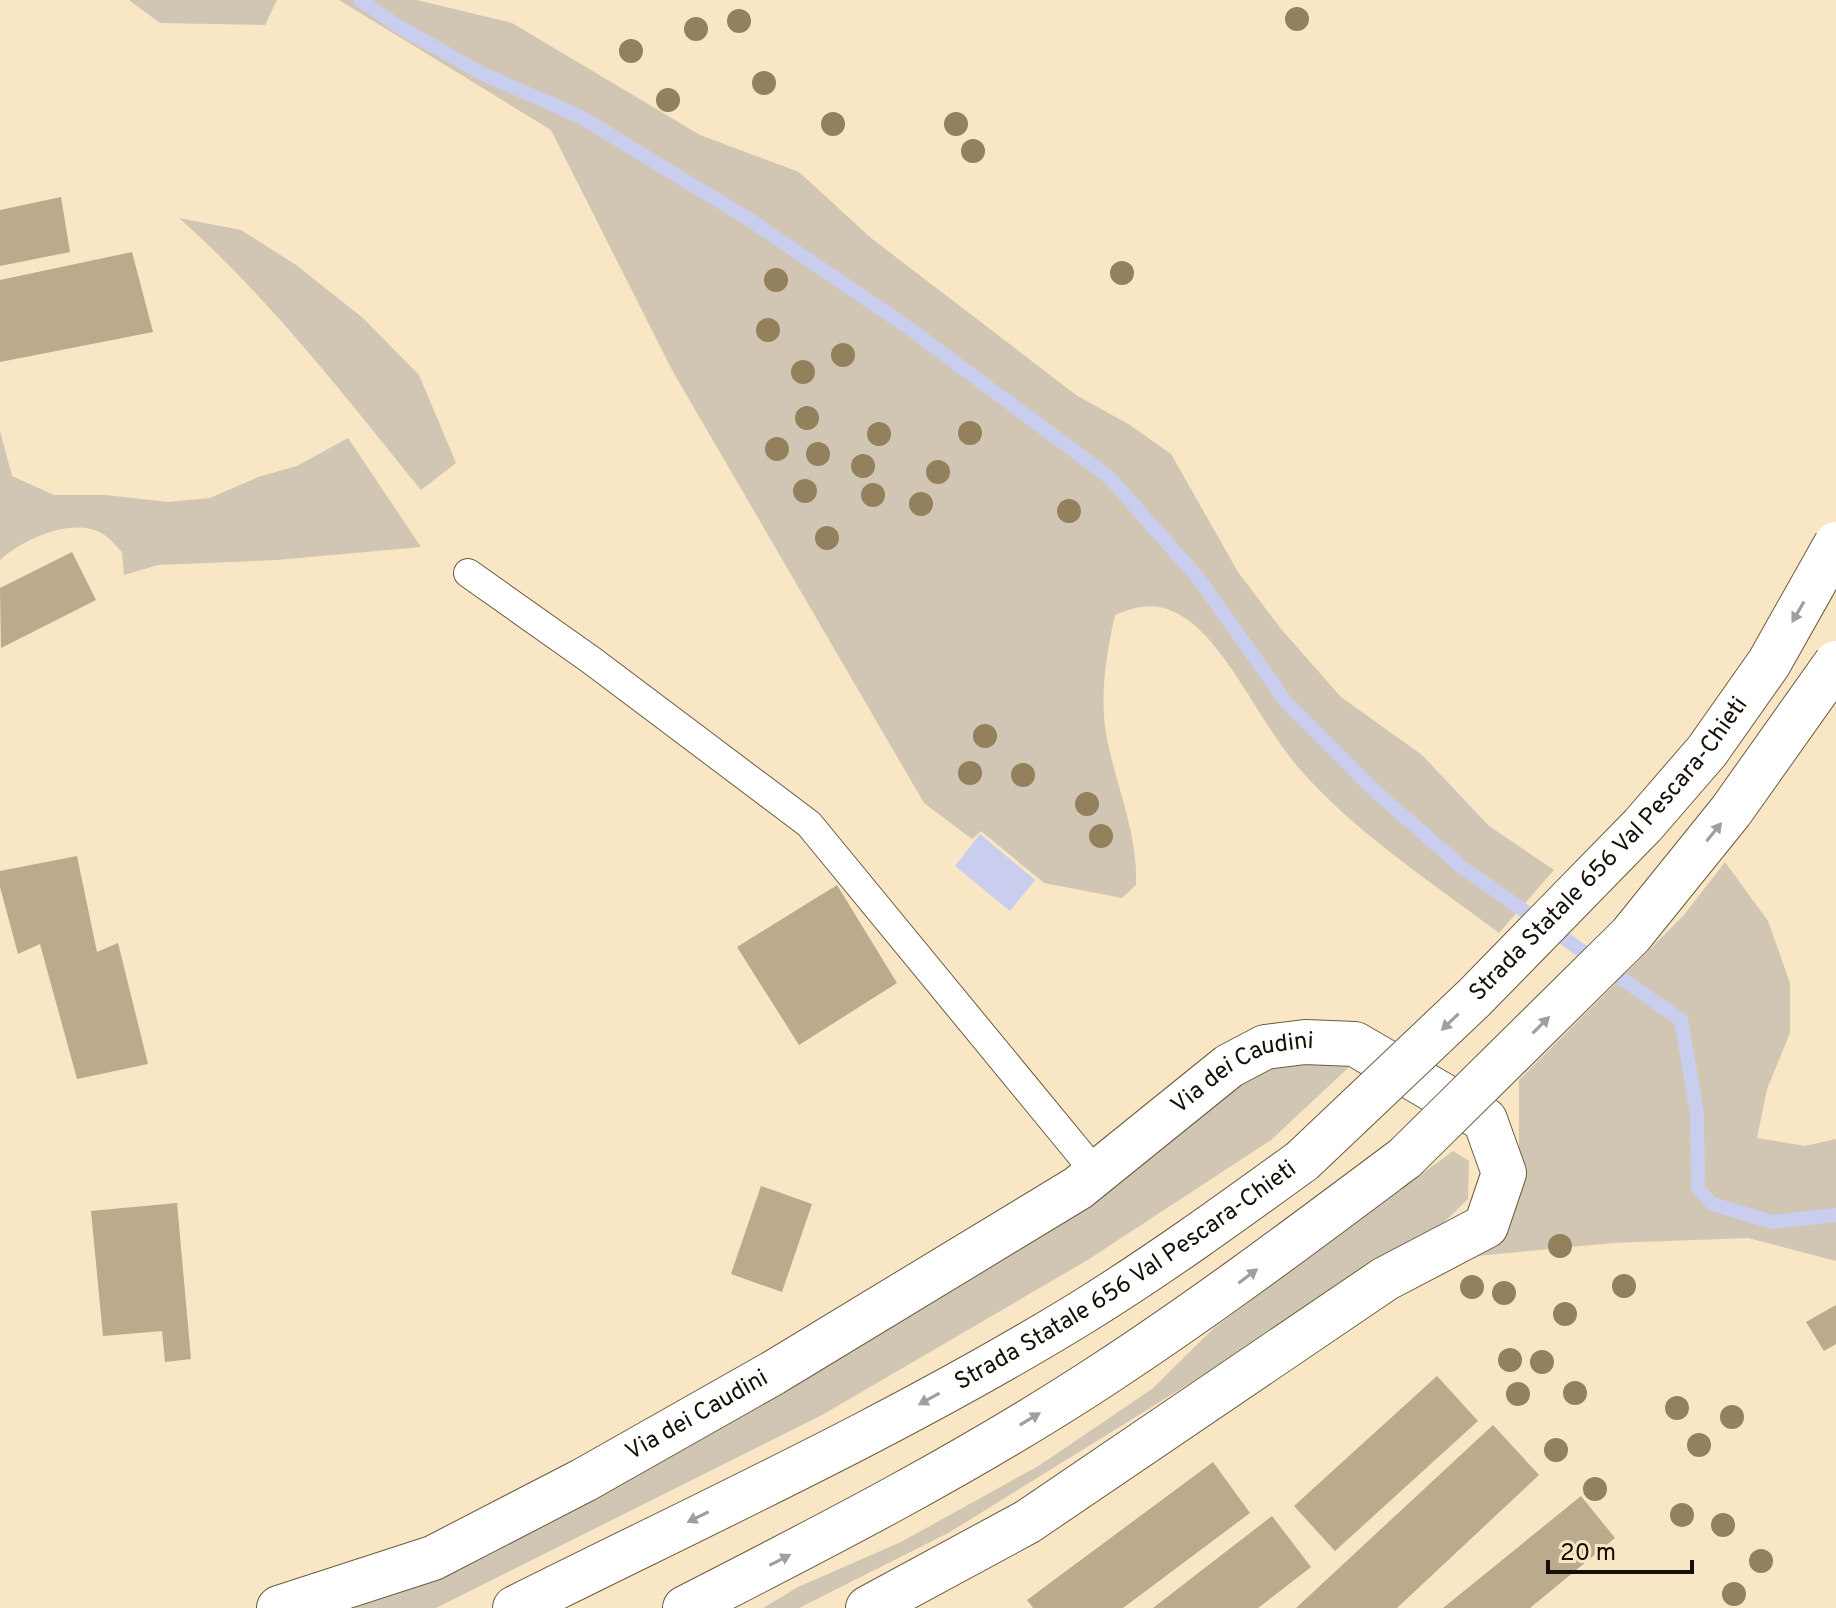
<svg xmlns="http://www.w3.org/2000/svg" width="1836" height="1608" viewBox="0 0 1836 1608" font-family="Overpass,sans-serif">
  <style>
    .green { fill: #d0c6b3 }
    .water { fill: #c9ceee }
    .lines { fill: none; stroke-linecap: round; stroke-linejoin: round }
    .stream { stroke: #c9ceee; stroke-width: 14 }
    .building { fill: #bbaa8b }
    .lane-casing { stroke: #6b5c3f; stroke-width: 30 }
    .street-casing { stroke: #6b5c3f; stroke-width: 46 }
    .highway-casing { stroke: #6b5c3f; stroke-width: 46 }
    .lane { stroke: #fff; stroke-width: 28 }
    .street { stroke: #fff; stroke-width: 44 }
    .highway { stroke: #fff; stroke-width: 44 }
    .highway-bridge-casing { stroke: #6b5c3f; stroke-width: 46; stroke-linecap: butt }
    .highway-bridge { stroke: #fff; stroke-width: 44 }
    .tree { fill: #93805c }
    .oneway { fill: #a19f9b }
    .labels { text-anchor: middle; dominant-baseline: central; stroke-width: 6; stroke-linejoin: round; paint-order: stroke }
    .street-label { font-size: 24px; fill: #150f05; stroke: #f8e6c5 }
  </style>
  <rect width="100%" height="100%" fill="#f8e6c5"/>
  <!-- green -->
  <path class="green" d="M129,0H277L265,25L160,23Z
    M339,0H417L512,23L700,135L799,172L871,238L1076,395L1130,425L1171,454L1238,572L1281,629L1341,697L1422,755L1489,826L1554,870L1499,933C1430,881 1354,832 1297,766C1262,725 1229,650 1188,620C1162,602 1143,603 1115,615C1106,655 1099,698 1107,739C1117,789 1138,834 1136,885L1122,898L1044,883L981,831L972,839L924,803L672,370L551,130Z
    M179,218L241,230L296,265L363,318L419,375L456,463L421,490C344,395 271,300 179,218Z
    M0,431L12,476L54,495H106L168,502L210,498L258,477L297,466L348,438L421,547L277,560L158,565L124,575L122,552C116,546 110,538 103,534C73,516 23,539 0,560Z
    M1725,862L1768,921L1790,983V1033L1767,1089L1757,1138L1805,1146L1836,1139V1261L1748,1238L1613,1243L1477,1256L1507,1211L1519,1153V1080L1684,915Z
    M1380,1038L1271,1140L1086,1261L822,1415L436,1608H332L449,1564L1265,1047Z
    M1453,1151L1469,1161L1468,1199L1434,1232L950,1532L799,1608H763L798,1587L901,1542L1040,1465L1152,1389L1215,1327Z"/>
  <!-- water -->
  <path class="water" d="M980,834L1035,880L1010,911L955,866Z"/>
  <g class="lines">
    <!-- stream -->
    <path class="stream" d="M360,0L398,26L481,73L581,117L750,220L906,326L1109,477L1199,579L1286,702L1376,792L1463,868L1681,1020L1697,1113L1698,1188L1712,1204L1772,1222L1836,1215"/>
  </g>
  <!-- building -->
  <path class="building" d="M61,197L70,252L0,266V210Z
    M132,252L153,332L0,362V280Z
    M72,552L96,600L1,648L0,588Z
    M77,856L97,952L118,943L148,1064L77,1079L40,944L18,954L0,887V871Z
    M837,885L897,983L799,1045L737,947Z
    M761,1186L812,1204L782,1292L731,1274Z
    M177,1203L191,1359L165,1362L162,1331L103,1336L91,1211Z
    M1836,1305V1344L1824,1351L1806,1322Z
    M1437,1376L1478,1421L1335,1551L1294,1506Z
    M1493,1425L1539,1475L1397,1608H1296Z
    M1213,1462L1250,1513L1123,1608H1033L1027,1600Z
    M1581,1496L1615,1538L1530,1608H1443Z
    M1272,1516L1311,1567L1258,1608H1153Z"/>
  <g class="lines">
    <defs>
      <path id="lane" d="M468,573L591,660L809,824L1096,1173"/>
      <g id="street">
        <path id="s1" d="M279,1608L433,1558L584,1480L773,1373L1078,1188L1229,1066L1265,1047L1305,1042L1355,1044L1485,1120L1504,1173L1486,1226L1385,1279L1027,1522L868,1608"/>
      </g>
      <g id="highway">
        <path id="s2" d="M515,1608C705,1513 900,1424 1081,1313C1157,1266 1229,1214 1302,1161"/>
        <path d="M685,1608C828,1535 970,1462 1104,1374C1208,1306 1306,1232 1405,1158"/>
      </g>
    </defs>
    <!-- lane casing -->
    <use href="#lane" class="lane-casing"/>
    <!-- street casing -->
    <use href="#street" class="street-casing"/>
    <!-- highway casing -->
    <use href="#highway" class="highway-casing"/>
    <!-- lane -->
    <use href="#lane" class="lane"/>
    <!-- street -->
    <use href="#street" class="street"/>
    <!-- highway -->
    <use href="#highway" class="highway"/>
    <defs>
      <g id="highway-bridge">
        <path d="M1405,1158L1631,935L1731,811L1836,663"/>
        <path id="s3" d="M1302,1161L1474,998L1643,825L1707,751L1769,663L1836,544"/>
      </g>
    </defs>
    <!-- highway-bridge casing -->
    <use href="#highway-bridge" class="highway-bridge-casing"/>
    <!-- highway-bridge -->
    <use href="#highway-bridge" class="highway-bridge"/>
  </g>
  <!-- trees -->
  <g class="tree">
    <circle cx="1297" cy="19" r="12"/>
    <circle cx="739" cy="21" r="12"/>
    <circle cx="696" cy="29" r="12"/>
    <circle cx="631" cy="51" r="12"/>
    <circle cx="764" cy="83" r="12"/>
    <circle cx="668" cy="100" r="12"/>
    <circle cx="833" cy="124" r="12"/>
    <circle cx="956" cy="124" r="12"/>
    <circle cx="973" cy="151" r="12"/>
    <circle cx="1122" cy="273" r="12"/>
    <circle cx="776" cy="280" r="12"/>
    <circle cx="768" cy="330" r="12"/>
    <circle cx="843" cy="355" r="12"/>
    <circle cx="803" cy="372" r="12"/>
    <circle cx="807" cy="418" r="12"/>
    <circle cx="970" cy="433" r="12"/>
    <circle cx="879" cy="434" r="12"/>
    <circle cx="777" cy="449" r="12"/>
    <circle cx="818" cy="454" r="12"/>
    <circle cx="863" cy="466" r="12"/>
    <circle cx="938" cy="472" r="12"/>
    <circle cx="805" cy="491" r="12"/>
    <circle cx="873" cy="495" r="12"/>
    <circle cx="921" cy="504" r="12"/>
    <circle cx="1069" cy="511" r="12"/>
    <circle cx="827" cy="538" r="12"/>
    <circle cx="985" cy="736" r="12"/>
    <circle cx="970" cy="773" r="12"/>
    <circle cx="1023" cy="775" r="12"/>
    <circle cx="1087" cy="804" r="12"/>
    <circle cx="1101" cy="836" r="12"/>
    <circle cx="1560" cy="1246" r="12"/>
    <circle cx="1624" cy="1286" r="12"/>
    <circle cx="1472" cy="1287" r="12"/>
    <circle cx="1504" cy="1293" r="12"/>
    <circle cx="1565" cy="1314" r="12"/>
    <circle cx="1510" cy="1360" r="12"/>
    <circle cx="1542" cy="1362" r="12"/>
    <circle cx="1575" cy="1393" r="12"/>
    <circle cx="1518" cy="1394" r="12"/>
    <circle cx="1677" cy="1408" r="12"/>
    <circle cx="1732" cy="1417" r="12"/>
    <circle cx="1699" cy="1445" r="12"/>
    <circle cx="1556" cy="1450" r="12"/>
    <circle cx="1595" cy="1489" r="12"/>
    <circle cx="1682" cy="1515" r="12"/>
    <circle cx="1723" cy="1525" r="12"/>
    <circle cx="1761" cy="1561" r="12"/>
    <circle cx="1734" cy="1594" r="12"/>
  </g>
  <!-- one-way arrows -->
  <defs><path id="oneway-solid" d="M-6-.8H1V-3.2L6.5 0L1 3.2V.8H-6Z" transform="scale(2)"/></defs>
  <g class="oneway">
    <use href="#oneway-solid" transform="translate(1798 612) rotate(120)"/>
    <use href="#oneway-solid" transform="translate(1714 832) rotate(-51)"/>
    <use href="#oneway-solid" transform="translate(1450 1022) rotate(136)"/>
    <use href="#oneway-solid" transform="translate(1541 1025) rotate(-45)"/>
    <use href="#oneway-solid" transform="translate(1248 1276) rotate(-37)"/>
    <use href="#oneway-solid" transform="translate(929 1399) rotate(151)"/>
    <use href="#oneway-solid" transform="translate(1030 1419) rotate(-31)"/>
    <use href="#oneway-solid" transform="translate(698 1517) rotate(154)"/>
    <use href="#oneway-solid" transform="translate(780 1560) rotate(-27)"/>
  </g>
  <g class="labels">
    <!-- street labels -->
    <g class="street-label">
      <text stroke="none"><textPath href="#s3" startOffset="438">Strada Statale 656 Val Pescara-Chieti</textPath></text>
      <text stroke="none"><textPath href="#s1" startOffset="1110">Via dei Caudini</textPath></text>
      <text stroke="none"><textPath href="#s2" startOffset="696">Strada Statale 656 Val Pescara-Chieti</textPath></text>
      <text stroke="none"><textPath href="#s1" startOffset="462">Via dei Caudini</textPath></text>
    </g>
  </g>
  <!-- scale -->
  <path d="M1548 1560v12h144v-12" fill="none" stroke="#150f05" stroke-width="4"/>
  <text x="1560" y="1560" font-size="24" fill="#150f05" stroke="#f8e6c5" stroke-width="6" paint-order="stroke">20 m</text>
</svg>
